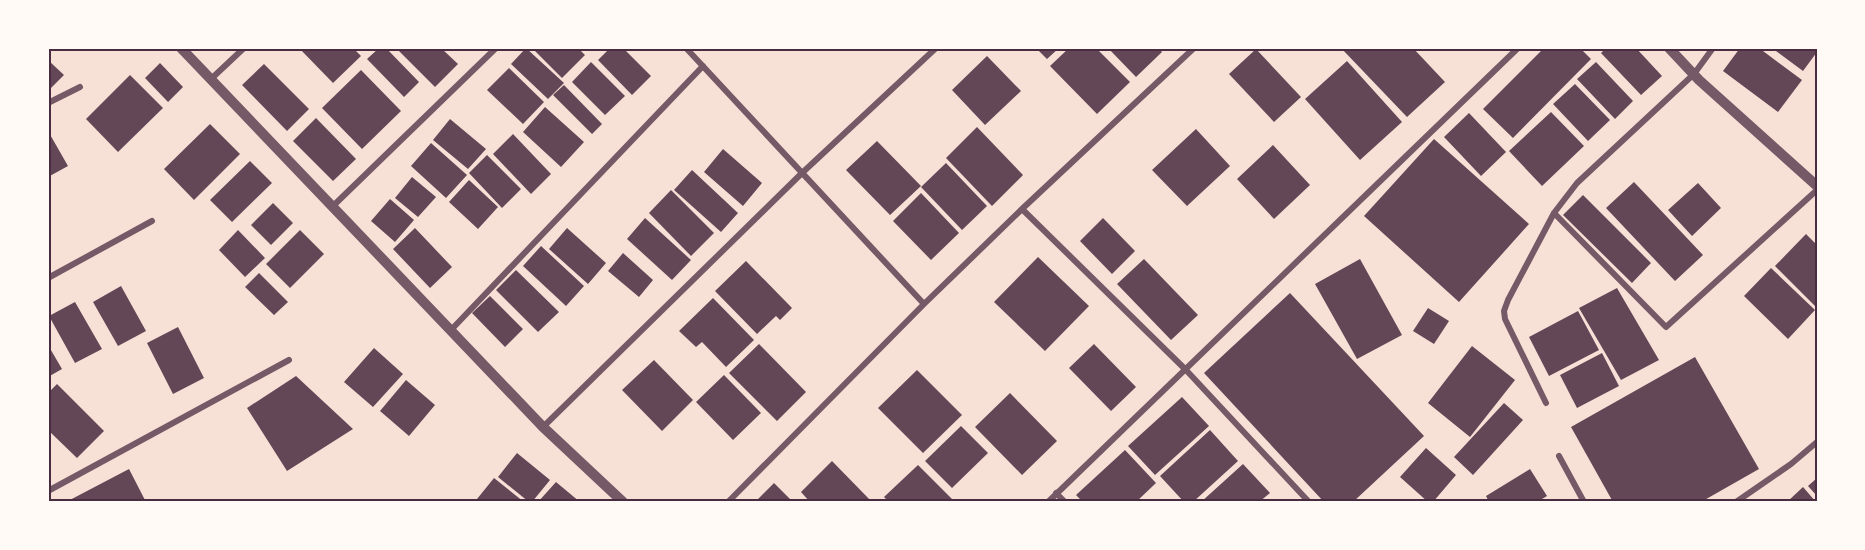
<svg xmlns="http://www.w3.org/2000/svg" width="1865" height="550" viewBox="0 0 1865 550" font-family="'Exo 2',sans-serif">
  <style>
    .building { fill: #644757 }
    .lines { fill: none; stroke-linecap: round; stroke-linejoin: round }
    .minor { stroke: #755966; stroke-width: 6 }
    .tertiary { stroke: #755966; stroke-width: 10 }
    .neatline { fill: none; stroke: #4a2c40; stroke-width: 2 }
  </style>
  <rect width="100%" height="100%" fill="#f7e1d7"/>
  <!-- building -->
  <path class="building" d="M299,48H353L361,56L333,83Z
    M379,48H386L419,82L404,97L367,59Z
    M396,48H441L458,64L435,87Z
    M526,48L564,83L548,99L511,64Z
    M532,48H578L585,55L562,78Z
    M610,48H623L651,76L632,95L598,60Z
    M1036,48H1059L1047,59Z
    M1069,48H1096L1130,82L1097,114L1050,66Z
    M1108,48H1158L1162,52L1136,77Z
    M1341,48H1413L1445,82L1407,117Z
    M1544,48H1580L1591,59L1513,138L1483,109Z
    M1606,48H1636L1662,76L1641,95L1601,53Z
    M1740,48H1759L1802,80L1778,112L1723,71Z
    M1772,48H1817V52L1803,71Z
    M1256,49L1301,97L1274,122L1229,74Z
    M987,56L1021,91L985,125L952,90Z
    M48,60L64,75L48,91Z
    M1347,61L1402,122L1360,160L1305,99Z
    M591,62L625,96L605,115L572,82Z
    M1596,62L1633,101L1615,119L1577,79Z
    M160,63L183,87L168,102L145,78Z
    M264,64L309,109L287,131L242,85Z
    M509,68L544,102L523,124L487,90Z
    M361,70L401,111L362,149L322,108Z
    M130,75L163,108L118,152L86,119Z
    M1575,84L1610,120L1588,141L1553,104Z
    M564,85L602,124L592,134L553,95Z
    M545,107L584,142L561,167L523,132Z
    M1551,112L1584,146L1542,186L1509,151Z
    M1469,113L1506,152L1481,176L1444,137Z
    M316,118L356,159L333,181L293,141Z
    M450,119L486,149L468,169L433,140Z
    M210,124L240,154L194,200L164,169Z
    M977,127L1023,175L992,206L946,158Z
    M1196,129L1230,166L1187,206L1152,170Z
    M48,131L68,166L48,177Z
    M513,134L551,174L531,194L493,154Z
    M1434,139L1529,224L1459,302L1364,216Z
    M877,141L921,186L890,215L846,170Z
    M431,143L467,175L446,198L411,166Z
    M1273,145L1310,185L1274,219L1237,179Z
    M723,149L762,183L743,206L704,172Z
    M487,155L521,189L502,208L469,173Z
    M250,161L272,183L232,222L210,200Z
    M946,163L987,206L962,230L921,187Z
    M692,170L738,213L721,232L674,190Z
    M412,177L436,197L418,217L395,198Z
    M469,180L498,207L478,229L449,202Z
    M1634,182L1703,255L1675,281L1606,208Z
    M1698,183L1721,208L1692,236L1668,210Z
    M671,190L714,233L691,256L649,213Z
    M921,193L959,233L931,260L893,221Z
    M1583,195L1651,263L1632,283L1563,215Z
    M390,199L414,220L395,242L371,221Z
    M273,203L293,223L271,245L251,225Z
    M645,218L691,260L672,280L627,239Z
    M1103,218L1135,251L1112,274L1080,241Z
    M415,228L452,267L430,288L393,249Z
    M567,228L606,263L588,284L549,249Z
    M238,230L265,258L245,277L219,250Z
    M300,230L324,254L290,288L266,264Z
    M1806,234L1817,245V308L1775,266Z
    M541,246L584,286L566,306L523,266Z
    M623,253L653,280L639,297L608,271Z
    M1038,257L1089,306L1045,351L994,302Z
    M1144,259L1198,315L1171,340L1117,284Z
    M1360,259L1402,335L1357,359L1315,284Z
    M746,261L792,308L780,320L776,316L757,334L715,291Z
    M1771,268L1815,310L1788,339L1744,296Z
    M516,270L559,312L538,332L496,290Z
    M259,273L288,302L274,315L245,287Z
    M121,286L146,331L118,346L93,302Z
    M1617,288L1659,360L1621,380L1579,308Z
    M1290,293L1424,436L1353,502H1324L1204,373Z
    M490,296L523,329L505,347L472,313Z
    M713,298L754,340L726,367L702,342L696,347L679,331Z
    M75,302L102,349L75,363L49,316Z
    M1428,308L1449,321L1434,344L1413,331Z
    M1578,311L1599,350L1549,376L1529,337Z
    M178,327L204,378L173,394L147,343Z
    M759,344L806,392L777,421L729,373Z
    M1094,344L1136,387L1111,411L1069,368Z
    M48,345L62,369L48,377Z
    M1472,346L1515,380L1470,437L1428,403Z
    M374,348L403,374L373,407L344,382Z
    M1602,353L1619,386L1577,408L1560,375Z
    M1695,357L1759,469L1701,502H1613L1571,427Z
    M654,360L693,400L662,431L622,390Z
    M917,370L962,415L923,453L878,408Z
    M724,375L761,413L733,440L696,402Z
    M296,376L353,429L287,471L247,408Z
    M406,380L435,405L409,436L380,411Z
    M57,384L104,431L77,458L48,430V393Z
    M1010,393L1057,441L1022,475L975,427Z
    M1182,397L1209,426L1155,475L1128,446Z
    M1504,403L1523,420L1473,475L1454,457Z
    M961,426L988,453L952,488L925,461Z
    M1210,430L1238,461L1193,502H1184L1160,476Z
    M1426,448L1456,475L1433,502H1428L1400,477Z
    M1125,450L1156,483L1136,502H1083L1076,495Z
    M517,453L550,480L532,502H529L498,477Z
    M832,461L872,502H810L801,492Z
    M1243,464L1270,493L1259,502H1201Z
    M918,465L955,502H889L884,497Z
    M129,469L146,502H66Z
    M1530,469L1547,496L1537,502H1489L1486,496Z
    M494,478L524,502H480L477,499Z
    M1817,478V496L1808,486Z
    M556,482L580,502H538Z
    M774,483L793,502H755Z
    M1803,487L1816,502H1787Z"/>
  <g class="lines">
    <!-- minor -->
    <path class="minor" d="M686,48L924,304
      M211,79L244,48
      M48,103L80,87
      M333,206L496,48
      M1022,209L1186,370L1309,502
      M1554,213L1666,327L1817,190
      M48,278L152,221
      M451,330L703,66
      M1546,403L1505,319L1504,311L1508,300L1554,213L1577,183L1694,74L1713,48
      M543,427L802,173L936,48
      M1559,456L1584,502
      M48,491L289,360
      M1056,493L1065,502
      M728,502L924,304L1022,209L1194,48
      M1048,502L1518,48
      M1736,502L1791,464L1817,442"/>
    <!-- tertiary -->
    <path class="tertiary" d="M181,48L543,427L623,502
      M1669,48L1699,80L1817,186"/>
  </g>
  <!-- border -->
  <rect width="1865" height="550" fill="none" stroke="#fffaf5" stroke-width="99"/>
  <rect x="50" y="50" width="1766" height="450" class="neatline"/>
</svg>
